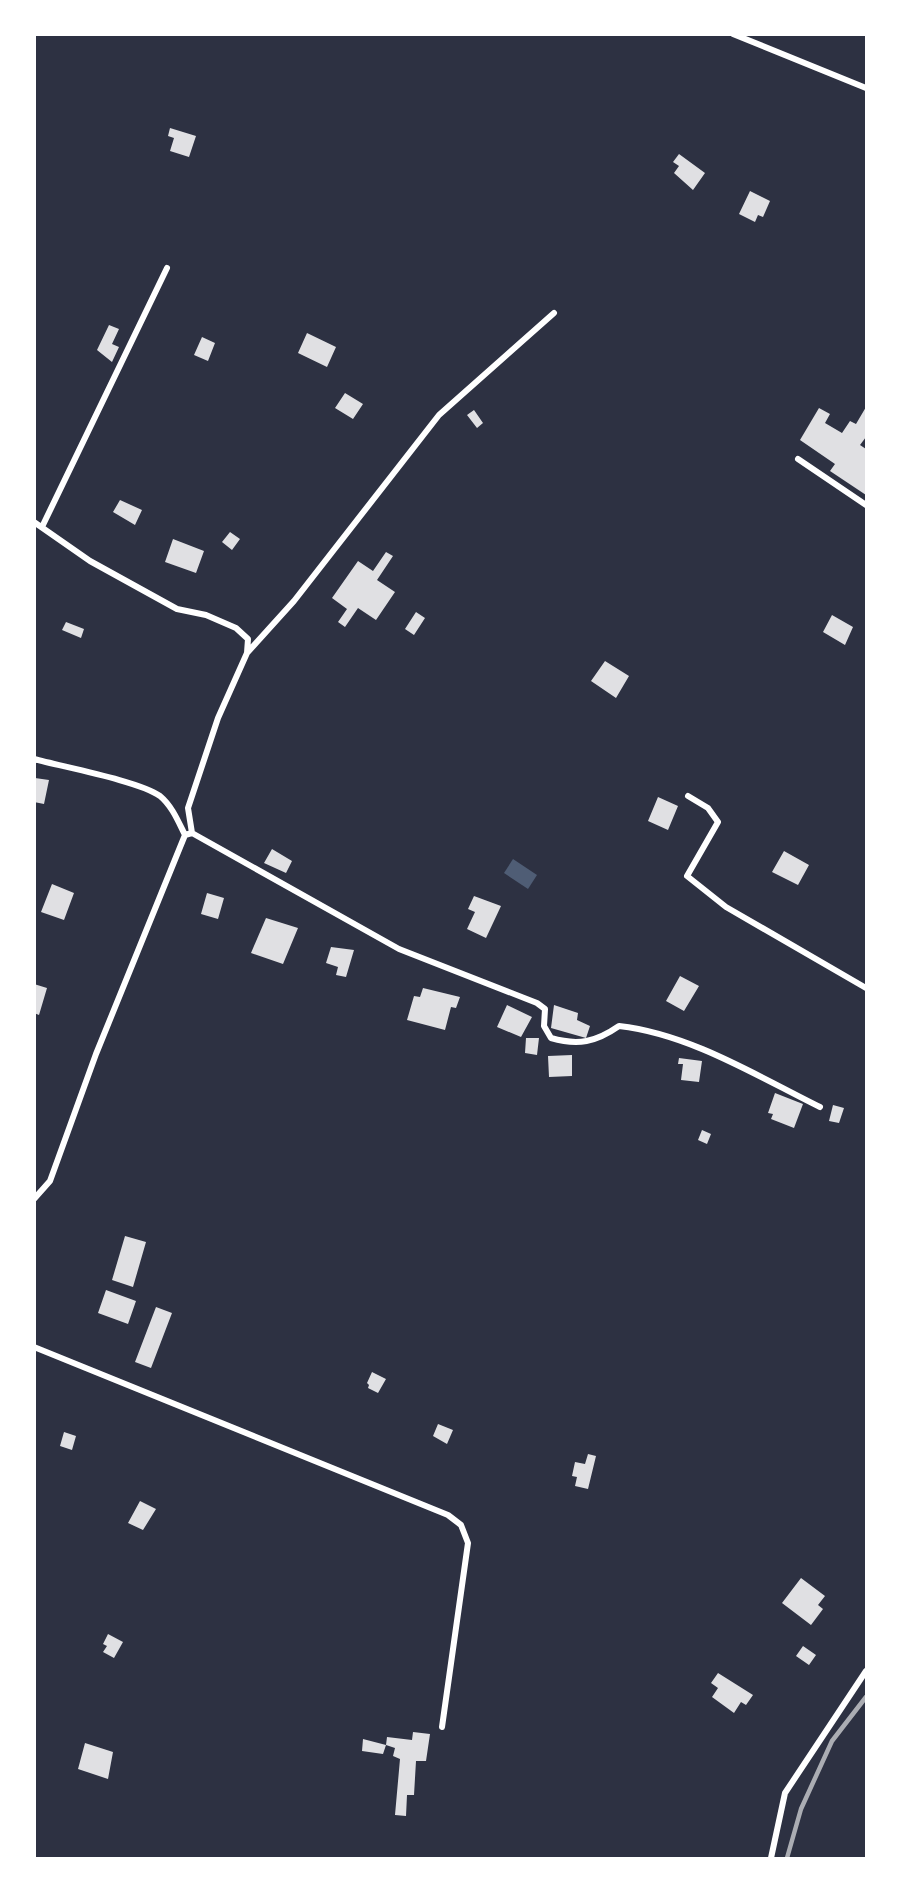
<svg xmlns="http://www.w3.org/2000/svg" width="901" height="1893" viewBox="0 0 901 1893" font-family="Roboto,sans-serif">
  <style>
    .water { fill: #4f5d75 }
    .building { fill: #e0e0e3 }
    .lines { fill: none; stroke-linecap: round; stroke-linejoin: round }
    .minor { stroke: #fff; stroke-width: 6 }
    .rail { stroke: #abadb3; stroke-width: 4.5 }
  </style>
  <rect width="100%" height="100%" fill="#2d3142"/>
  <!-- water -->
  <path class="water" d="M513,859L537,875L528,889L504,873Z"/>
  <!-- building -->
  <path class="building" d="M170,128L196,136L189,157L170,151L174,138L168,136Z
    M679,154L705,173L693,190L674,173L679,166L673,162Z
    M750,191L770,201L763,217L758,215L755,222L739,214Z
    M109,325L119,329L112,344L119,347L112,362L97,350Z
    M307,333L336,347L327,367L298,353Z
    M202,337L215,343L208,361L194,355Z
    M345,393L363,404L353,419L335,408Z
    M866,407V437L860,445L866,449V495L830,471L835,464L800,440L819,408L830,414L825,423L842,433L850,421L856,424Z
    M474,410L483,423L477,428L467,415Z
    M120,500L142,510L135,525L113,512Z
    M230,532L240,539L232,550L222,542Z
    M173,539L204,551L196,573L165,562Z
    M386,552L393,556L377,580L395,592L376,620L358,608L345,627L338,622L347,609L332,598L358,561L373,571Z
    M416,612L425,618L414,635L405,629Z
    M832,615L853,627L845,645L823,632Z
    M66,622L84,629L81,638L62,630Z
    M605,661L629,676L616,698L591,681Z
    M35,778L49,780L44,804L34,802Z
    M658,797L678,806L668,830L648,821Z
    M272,849L292,861L286,873L264,863Z
    M784,851L809,865L798,885L772,872Z
    M52,884L74,893L64,920L41,912Z
    M207,893L224,898L218,919L201,914Z
    M474,896L501,906L486,938L467,929L475,912L468,909Z
    M266,918L298,928L283,964L251,953Z
    M331,947L354,950L346,977L336,975L338,967L326,963Z
    M680,976L699,986L684,1011L666,1001Z
    M34,984L47,988L39,1015L34,1013Z
    M423,988L460,997L456,1008L451,1007L445,1030L407,1020L414,996L420,997Z
    M507,1005L532,1017L521,1037L497,1027Z
    M554,1005L578,1013L577,1020L590,1026L586,1038L551,1028Z
    M526,1038H539L537,1055L525,1053Z
    M572,1055V1076L549,1077L548,1056Z
    M679,1058L702,1061L699,1082L681,1080L683,1064H678Z
    M775,1093L803,1104L794,1128L771,1119L773,1114L768,1113Z
    M833,1105L844,1108L839,1123L829,1121Z
    M702,1130L711,1134L707,1144L698,1140Z
    M125,1236L146,1242L133,1287L112,1280Z
    M106,1290L136,1301L128,1324L98,1313Z
    M156,1307L172,1313L151,1368L135,1362Z
    M372,1372L386,1379L378,1393L368,1388L369,1385L367,1383Z
    M438,1424L453,1430L447,1444L433,1436Z
    M64,1432L76,1436L72,1450L60,1446Z
    M588,1454L596,1456L588,1489L575,1486L577,1477L572,1476L575,1462L585,1464Z
    M140,1501L156,1509L143,1530L128,1523Z
    M801,1578L825,1596L818,1605L823,1609L811,1625L782,1603Z
    M108,1634L123,1642L114,1658L103,1652L107,1646L103,1644Z
    M803,1646L816,1655L809,1665L796,1656Z
    M718,1673L753,1695L746,1705L741,1702L734,1713L712,1697L718,1688L711,1683Z
    M413,1732L430,1734L426,1761H416L414,1795H407L406,1816L395,1815L400,1759L393,1756L395,1748L386,1745L387,1737L412,1740Z
    M363,1739L386,1745L383,1754L362,1751Z
    M85,1743L113,1752L108,1779L78,1769Z"/>
  <g class="lines">
    <!-- minor -->
    <path class="minor" d="M733,34L866,88
      M798,459L866,505
      M34,522L90,561L177,609L206,615L236,628L248,639L247,653L218,718L188,808L192,833
      M42,527L167,268
      M247,653L294,601L439,415L554,313
      M34,759C63,767 139,781 160,796C172,806 178,821 185,835
      M688,796L708,808L718,822L687,876L726,907L866,988
      M34,1199L50,1181L96,1054L185,835L192,833L399,949L537,1003L545,1009L544,1026L551,1038C578,1046 596,1042 619,1026C690,1034 757,1076 820,1107
      M34,1347L448,1515L461,1525L468,1543L442,1727
      M771,1858L785,1793L866,1671"/>
    <!-- rail -->
    <path class="rail" d="M787,1858L801,1809L832,1741L866,1697"/>
  </g>
  <!-- border -->
  <rect width="901" height="1893" fill="none" stroke="#ffffff" stroke-width="72"/>
</svg>
